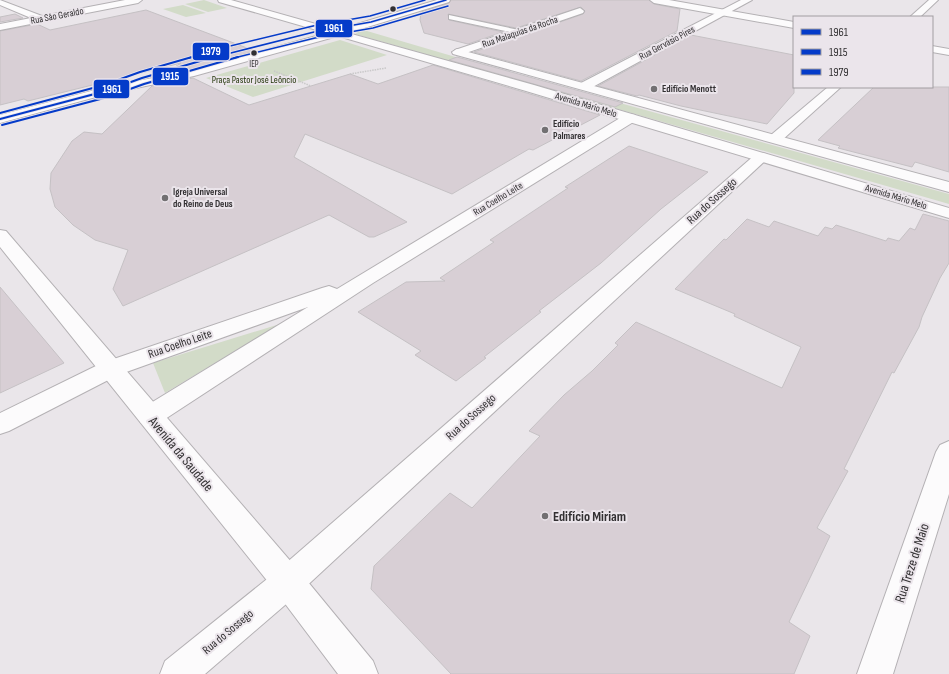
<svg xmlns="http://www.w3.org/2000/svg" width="949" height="674" viewBox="0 0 949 674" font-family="'Sofia Sans Condensed',sans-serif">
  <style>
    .green { fill: #d2dbc8 }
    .building { fill: #d8cfd5; stroke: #c5c1c4 }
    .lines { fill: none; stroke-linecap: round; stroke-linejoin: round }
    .service-casing { stroke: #b4b1b4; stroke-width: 2 }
    .minor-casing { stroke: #b4b1b4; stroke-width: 2 }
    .tertiary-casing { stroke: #b4b1b4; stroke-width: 2 }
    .secondary-casing { stroke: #b4b1b4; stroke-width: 2 }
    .path { stroke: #c9c8c9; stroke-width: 1.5; stroke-dasharray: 1.5 1; stroke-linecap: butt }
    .service { fill: #fcfbfc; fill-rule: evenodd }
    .minor { fill: #fcfbfc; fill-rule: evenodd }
    .tertiary { fill: #fcfbfc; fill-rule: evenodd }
    .secondary { fill: #fcfbfc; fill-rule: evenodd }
    .bus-1-far1-casing { stroke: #ebe5eb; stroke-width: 3 }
    .bus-1-casing { stroke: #ebe5eb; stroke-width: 3.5 }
    .bus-2-far1-casing { stroke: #ebe5eb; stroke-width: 3 }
    .bus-2-casing { stroke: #ebe5eb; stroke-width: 3.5 }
    .bus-3-far1-casing { stroke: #ebe5eb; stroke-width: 3 }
    .bus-3-casing { stroke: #ebe5eb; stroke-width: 3.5 }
    .bus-1-far1 { stroke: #043bc9; stroke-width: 1.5 }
    .bus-1 { stroke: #043bc9; stroke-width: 2 }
    .bus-2-far1 { stroke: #043bc9; stroke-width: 1.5 }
    .bus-2 { stroke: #043bc9; stroke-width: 2 }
    .bus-3-far1 { stroke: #043bc9; stroke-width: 1.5 }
    .bus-3 { stroke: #043bc9; stroke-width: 2 }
    .bus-dot { fill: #323032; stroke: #ebe5eb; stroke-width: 1.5 }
    .poi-dot { fill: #727072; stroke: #ebe5eb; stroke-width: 1.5 }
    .labels { text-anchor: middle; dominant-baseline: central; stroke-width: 4; stroke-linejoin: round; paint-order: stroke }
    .far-bus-label { font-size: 9px; fill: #323032; stroke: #ebe5eb }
    .far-street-label { font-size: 10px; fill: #323032; stroke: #ebe5eb }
    .far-park-label { font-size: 10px; fill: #23360a; stroke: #ebe5eb }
    .far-poi-label { font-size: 10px; font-weight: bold; fill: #323032; stroke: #ebe5eb; text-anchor: start }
    .street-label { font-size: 12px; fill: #323032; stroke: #ebe5eb }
    .near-street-label { font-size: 14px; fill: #323032; stroke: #ebe5eb }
    .near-poi-label { font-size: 14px; font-weight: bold; fill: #323032; stroke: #ebe5eb; text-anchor: start }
    .line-badge { stroke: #ebe5eb; stroke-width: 1.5 }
    .badge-label { font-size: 11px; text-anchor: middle; font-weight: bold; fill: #fff }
  </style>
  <rect width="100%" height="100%" fill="#eae6ea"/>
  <!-- green -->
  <path class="green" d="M204,0L227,8L208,12L185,4Z
    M183,5L206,13L186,17L163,9Z
    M367,31L544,83L530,84L355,34L358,32Z
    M340,40L387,55L253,97L206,78Z
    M562,87L949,194V204L548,89Z
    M280,324L165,393L153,363Z"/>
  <!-- building -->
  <path class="building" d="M451,0H649L654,4L680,9L677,31L581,81L474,52L583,14L585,11L581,7L516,28L448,14L449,20L503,32L468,44L424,33L420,20L421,12L449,3Z
    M146,10L255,51L189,70L164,74L181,63L28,101L24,99L0,105V31L37,24L50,30Z
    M15,14L23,18L0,22V17Z
    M691,35L794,55V93L767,124L681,106L639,95L637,96L598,86Z
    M457,57L623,103L615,107L449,60Z
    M433,65L600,115L533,150L529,149L452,194L305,134L294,157L407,222L374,237H369L329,215L123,306L113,289L128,250L95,240L73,225L55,207L50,189L51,173L72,141L84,132L102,134L152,86L193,78L249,105L350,74L378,84Z
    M874,87H949V172L915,162L912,167L838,148L840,146L818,140Z
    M629,146L708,172L661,209L601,263L539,311L541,312L484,357L486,358L456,381L415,355L421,351L358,312L406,282L445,281L440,278L494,242L490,240L568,188L565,187Z
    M923,214L949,221V263L940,278L922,317L919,327L894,373L892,372L844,469L848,471L817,528L830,536L789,622L810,636L794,674H451L371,589L374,566L450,493L472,508L540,436L529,431L564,395L592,371L618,345L615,343L636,322L782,388L801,347L734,316L735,314L675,289L724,239L726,240L747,219L769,227L774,221L818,236L825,227L832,229L836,225L886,241L888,238L899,241L910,228L915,230Z
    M0,287L64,363L0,393Z"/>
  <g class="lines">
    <defs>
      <path id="service" d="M449,15L519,30L523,32L519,34L449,19Z"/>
      <path id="minor" d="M0,0L42,16L125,0H142L138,3L0,30V24L31,18L0,5Z
        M929,0H938L920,17H910Z
        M580,8L584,11L583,13L463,54H455L454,52L455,50Z
        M828,87H841L781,141L776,142L771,141L769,138L771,135Z
        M630,114L635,115L637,118L635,121L373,283L159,423L150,425L141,423L137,416L141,409L308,307L118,375L9,431L0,434V413L102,363L322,288L329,286L337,289L625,115Z
        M761,153L766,154L768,157L766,160L299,593L205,674H160L165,661L277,571L756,154Z
        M949,441V494L893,674H857L936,452L940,445Z"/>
      <path id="tertiary" d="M741,0H752L589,89H581L579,86L581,83Z
        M0,230L6,231L299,571L373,661L378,674H338L277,593L0,247Z"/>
      <path id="secondary" d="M218,0H231L337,30L437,0H450L449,2L348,33L534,85L949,208V218L526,91L338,36L194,76L107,94L0,123V115L106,87L189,71L327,33L219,2Z
        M650,0H669L794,22V28L654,3Z
        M932,46L949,49V55L932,52Z
        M457,49L949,182V192L453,54L452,52Z"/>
    </defs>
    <!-- service casing -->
    <use href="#service" class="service-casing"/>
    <!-- minor casing -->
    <use href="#minor" class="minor-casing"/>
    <!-- tertiary casing -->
    <use href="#tertiary" class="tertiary-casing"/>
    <!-- secondary casing -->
    <use href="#secondary" class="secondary-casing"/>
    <!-- path -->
    <path class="path" d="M274,71L311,86
      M350,74L386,68"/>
    <!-- service -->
    <use href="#service" class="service"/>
    <!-- minor -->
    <use href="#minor" class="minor"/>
    <!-- tertiary -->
    <use href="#tertiary" class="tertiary"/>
    <!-- secondary -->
    <use href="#secondary" class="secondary"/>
    <defs>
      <path id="bus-1-far1" d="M211,58L314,32L371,22L446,0"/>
      <path id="bus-1" d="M0,119L106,91L142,78L214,57"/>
      <path id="bus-2-far1" d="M234,58L315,38L373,28L448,6"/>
      <path id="bus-2" d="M2,125L108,97L144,84L238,57"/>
      <path id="bus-3-far1" d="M189,58L226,47L313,26L370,16L425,0"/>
      <path id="bus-3" d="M0,113L104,85L140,72L192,57"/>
    </defs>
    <!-- bus-1-far1 casing -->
    <use href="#bus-1-far1" class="bus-1-far1-casing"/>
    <!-- bus-1 casing -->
    <use href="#bus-1" class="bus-1-casing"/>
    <!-- bus-2-far1 casing -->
    <use href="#bus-2-far1" class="bus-2-far1-casing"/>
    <!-- bus-2 casing -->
    <use href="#bus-2" class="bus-2-casing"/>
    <!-- bus-3-far1 casing -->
    <use href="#bus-3-far1" class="bus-3-far1-casing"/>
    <!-- bus-3 casing -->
    <use href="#bus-3" class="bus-3-casing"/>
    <!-- bus-1-far1 -->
    <use href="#bus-1-far1" class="bus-1-far1"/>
    <!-- bus-1 -->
    <use href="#bus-1" class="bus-1"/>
    <!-- bus-2-far1 -->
    <use href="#bus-2-far1" class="bus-2-far1"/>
    <!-- bus-2 -->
    <use href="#bus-2" class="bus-2"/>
    <!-- bus-3-far1 -->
    <use href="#bus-3-far1" class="bus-3-far1"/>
    <!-- bus-3 -->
    <use href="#bus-3" class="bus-3"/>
  </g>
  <!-- markers -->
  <g class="bus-dot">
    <circle cx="393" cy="9" r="3.5"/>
    <circle cx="254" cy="53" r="3.5"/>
  </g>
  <g class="poi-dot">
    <circle cx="654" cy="89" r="4"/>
    <circle cx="545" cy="130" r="4"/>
    <circle cx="165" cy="198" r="4"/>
    <circle cx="545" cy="516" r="4"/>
  </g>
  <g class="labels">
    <!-- far-bus labels -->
    <g class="far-bus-label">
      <text x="254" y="64">IEP</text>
    </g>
    <!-- far-street labels -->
    <g class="far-street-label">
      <text transform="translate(57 16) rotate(-11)">Rua São Geraldo</text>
      <text transform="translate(520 32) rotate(-19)">Rua Malaquias da Rocha</text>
      <text transform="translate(667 43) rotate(-28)">Rua Gervásio Pires</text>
      <text transform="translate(586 105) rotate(17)">Avenida Mário Melo</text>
      <text transform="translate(896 197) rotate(17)">Avenida Mário Melo</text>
      <text transform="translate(498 199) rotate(-31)">Rua Coelho Leite</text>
    </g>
    <!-- far-park labels -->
    <g class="far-park-label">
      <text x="254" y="80">Praça Pastor José Leôncio</text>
    </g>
    <!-- far-poi labels -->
    <g class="far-poi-label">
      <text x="662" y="89">Edifício Menott</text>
      <text x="553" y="124">Edifício<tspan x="553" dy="12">Palmares</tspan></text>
      <text x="173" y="192">Igreja Universal<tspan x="173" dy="12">do Reino de Deus</tspan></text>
    </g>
    <!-- street labels -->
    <g class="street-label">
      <text transform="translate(712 201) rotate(-42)">Rua do Sossego</text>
      <text transform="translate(180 344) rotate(-19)">Rua Coelho Leite</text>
      <text transform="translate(471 417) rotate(-42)">Rua do Sossego</text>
      <text transform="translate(228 632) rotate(-40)">Rua do Sossego</text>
    </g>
    <!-- near-street labels -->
    <g class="near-street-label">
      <text transform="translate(181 454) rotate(50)">Avenida da Saudade</text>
      <text transform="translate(912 563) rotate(-72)">Rua Treze de Maio</text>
    </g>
    <!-- near-poi labels -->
    <g class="near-poi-label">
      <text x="553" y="516">Edifício Miriam</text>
    </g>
  </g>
  <g class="line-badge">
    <rect x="315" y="19" width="38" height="19" rx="4" fill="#043bc9"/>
    <rect x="192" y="42" width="38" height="19" rx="4" fill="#043bc9"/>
    <rect x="152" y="67" width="37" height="19" rx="4" fill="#043bc9"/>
    <rect x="93" y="79" width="37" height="20" rx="4" fill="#043bc9"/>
  </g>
  <g class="badge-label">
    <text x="334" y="32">1961</text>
    <text x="211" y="55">1979</text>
    <text x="170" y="80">1915</text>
    <text x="112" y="93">1961</text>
  </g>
  <!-- legend -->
  <rect x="793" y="16" width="140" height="72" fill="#ebe5eb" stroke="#a19da1"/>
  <rect x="801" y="29" width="20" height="6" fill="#043bc9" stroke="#a19da1"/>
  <text x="829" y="36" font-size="12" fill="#323032">1961</text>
  <rect x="801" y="49" width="20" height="6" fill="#043bc9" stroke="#a19da1"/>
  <text x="829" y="56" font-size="12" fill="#323032">1915</text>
  <rect x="801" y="69" width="20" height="6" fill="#043bc9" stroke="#a19da1"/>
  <text x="829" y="76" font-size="12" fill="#323032">1979</text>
</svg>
